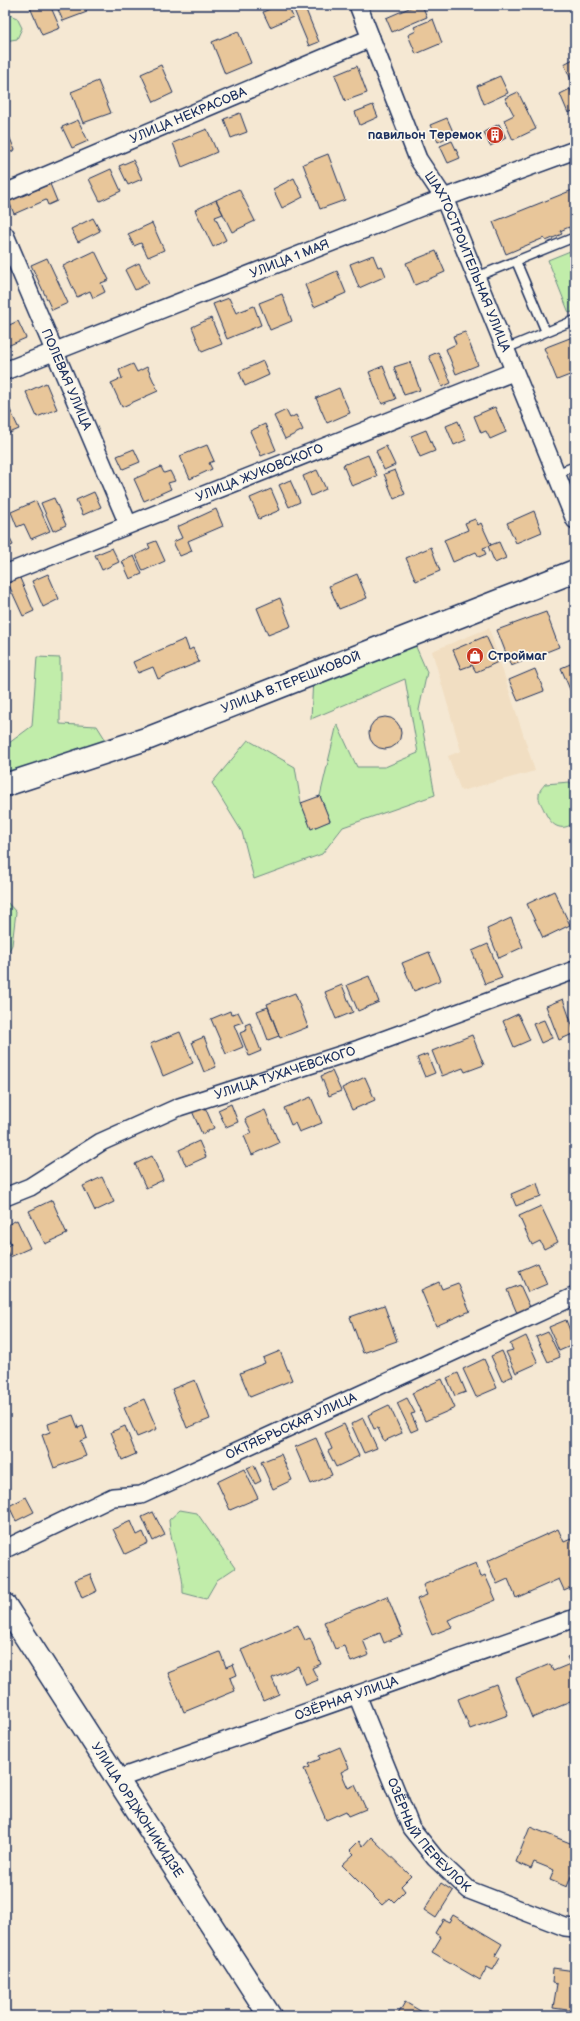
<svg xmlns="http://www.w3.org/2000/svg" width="580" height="2021" viewBox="0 0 580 2021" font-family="'Balsamiq Sans',sans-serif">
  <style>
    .built { fill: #f1dec2 }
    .green { fill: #c1edaa; stroke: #6e8e84 }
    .building { fill: #e8c69a; stroke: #1b2f5e }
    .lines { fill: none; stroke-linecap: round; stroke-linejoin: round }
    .service-casing { stroke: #1b2f5e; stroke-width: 11 }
    .minor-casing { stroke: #1b2f5e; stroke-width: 20 }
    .secondary-casing { stroke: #1b2f5e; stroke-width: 25 }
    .service { stroke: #fbf7ec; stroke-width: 8 }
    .minor { stroke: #fbf7ec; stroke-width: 17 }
    .secondary { stroke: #fbf7ec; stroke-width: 22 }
    .labels { text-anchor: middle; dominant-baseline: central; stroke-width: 3.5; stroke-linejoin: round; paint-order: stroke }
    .street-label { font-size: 13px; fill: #1b2f5e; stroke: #fbf7ec }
    .poi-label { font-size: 13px; font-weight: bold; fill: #1b2f5e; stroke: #fbf7ec; text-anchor: end }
  </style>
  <rect width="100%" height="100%" fill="#f5e8d3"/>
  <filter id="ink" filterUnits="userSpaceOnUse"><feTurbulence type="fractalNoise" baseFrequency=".025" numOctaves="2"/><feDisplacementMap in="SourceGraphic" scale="8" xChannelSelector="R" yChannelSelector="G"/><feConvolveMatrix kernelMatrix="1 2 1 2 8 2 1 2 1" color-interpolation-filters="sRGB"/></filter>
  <g filter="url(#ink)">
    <!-- built -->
    <path class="built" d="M489,628L535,771L461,791L448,756L461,751L432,651Z"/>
    <!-- green -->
    <path class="green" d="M5,13L17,18L22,28L17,39L5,41Z
      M575,249V311L569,313L548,260Z
      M413,640L427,672L419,710L435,795L343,827L322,854L254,879L242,832L212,783L248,740L295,767L301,803L311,828L330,821L320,796L337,724L357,767H385L418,753L405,679L311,719L313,677Z
      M37,657L60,658V724L97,726L107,742L5,775V746L32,726Z
      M570,782L575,790V822C560,834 550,824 544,810C542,805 538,800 539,795C539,790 543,787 545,784Z
      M5,900L16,912L12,945L5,958Z
      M180,1510L197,1513L235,1568L217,1580L206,1599L183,1593C184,1567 170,1546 169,1520Z"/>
    <!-- building -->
    <path class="building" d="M29,5H50L60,28L42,35Z
      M56,5H84L87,12L63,21Z
      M278,5H288L293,17L270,27L263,12Z
      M292,5H304L319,42L309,46Z
      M416,5H422L427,17L392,32L386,18Z
      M433,19L442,43L416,54L408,35L416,31L414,27Z
      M238,31L251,63L225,74L212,42Z
      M575,58V88L564,64Z
      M161,65L173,93L154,102L141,74Z
      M357,66L367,93L345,101L335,75Z
      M500,76L508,93L484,104L477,86Z
      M98,81L111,113L83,123L71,92Z
      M570,89L575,100V110L568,113L560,94Z
      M518,92L536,129L513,140L504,120L514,115L505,98Z
      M373,105L378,117L360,125L355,112Z
      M240,113L247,132L231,138L224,119Z
      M447,118L454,134L438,142L430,125Z
      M78,120L88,141L72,148L62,127Z
      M499,124L506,138L490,146L484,132Z
      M5,127L15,150L5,155Z
      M207,129L217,152L182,167L173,143Z
      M452,141L460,158L448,163L440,146Z
      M328,154L345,200L320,209L303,164Z
      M133,160L142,179L128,185L119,166Z
      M111,169L121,191L100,201L89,179Z
      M294,178L303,197L282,208L273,189Z
      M50,184L57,201L48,205L46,200L14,214L9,201Z
      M239,189L255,221L232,232L216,200Z
      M575,189V229L570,231L569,227L560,231L562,234L546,241L544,238L506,254L493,222Z
      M216,200L223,214L215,217L226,240L213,247L195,210Z
      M93,218L100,231L78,242L71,229Z
      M152,223L164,250L148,257L141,243L134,246L128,234Z
      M95,251L109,280L101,283L105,292L93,298L90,291L77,297L63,266Z
      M436,251L445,272L415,285L406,263Z
      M373,255L378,267L382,266L386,276L359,288L350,264Z
      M47,258L68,303L52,310L31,265Z
      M139,263L149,283L135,290L125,270Z
      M337,271L346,293L314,307L305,285Z
      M282,294L292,321L270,330L259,303Z
      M229,298L236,313L254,306L261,325L227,339L213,304Z
      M211,318L222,344L202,352L192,327Z
      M18,321L26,338L5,347V327Z
      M465,332L478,365L456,374L446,349L456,344L453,336Z
      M575,336V373L557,380L544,348Z
      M438,352L451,383L442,387L429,356Z
      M263,361L269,375L245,386L239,372Z
      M410,362L420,390L404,395L394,367Z
      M133,364L137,372L147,367L158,391L122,407L111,383L122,378L119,370Z
      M383,366L396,399L382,404L369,372Z
      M46,383L57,409L37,417L26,392Z
      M339,388L350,413L327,423L316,398Z
      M5,399L19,429L5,435Z
      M495,407L506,432L490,439L486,431L481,433L474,416Z
      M286,410L290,418L296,415L303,430L285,439L274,416Z
      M458,421L466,440L454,445L446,426Z
      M265,424L276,450L261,456L250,431Z
      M426,430L435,451L420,457L411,436Z
      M207,445L214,461L209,463L212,469L190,479L180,456Z
      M386,446L395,465L384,470L376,451Z
      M134,449L140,462L123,469L117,456Z
      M368,455L377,476L352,486L343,465Z
      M161,467L164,473L170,471L175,481L168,483L171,489L144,501L134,479Z
      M317,470L326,489L311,496L303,476Z
      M395,470L405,494L394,499L384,474Z
      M290,480L300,502L289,507L279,485Z
      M271,489L280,510L259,519L250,498Z
      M94,492L101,507L83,515L76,500Z
      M54,498L66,525L53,531L41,503Z
      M36,501L50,531L31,539L24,524L17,527L11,512Z
      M216,509L223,526L188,541L192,551L180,556L173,542L182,538L177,527Z
      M534,511L542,532L516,543L507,523Z
      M475,519L478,525L481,523L491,545L483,548L486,554L479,557L476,552L453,562L444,540L468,530L465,523Z
      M5,529L13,545L5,549Z
      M156,541L165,561L143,571L136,555L150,548L148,544Z
      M499,542L506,558L495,563L488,546Z
      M431,547L440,571L416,581L406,558Z
      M112,548L119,562L102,570L95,555Z
      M134,556L142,574L130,579L122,561Z
      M48,574L59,599L43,607L32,581Z
      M357,574L367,598L339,609L329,586Z
      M19,576L34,611L23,616L7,581Z
      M280,598L291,626L268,635L257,608Z
      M546,612L559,647L511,666L497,630Z
      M486,636L498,662L476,672L472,665L461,669L453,650Z
      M185,639L189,650L193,648L199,662L158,679L153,667L138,673L133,662Z
      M575,662V690L571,692L561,668Z
      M535,669L544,691L518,701L509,680Z
      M369 733a16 16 0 1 1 32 0a16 16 0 1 1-32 0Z
      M320,796L330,821L311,829L301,803Z
      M554,891L570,925L543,938L527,904Z
      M511,918L523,947L499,958L487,929Z
      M488,944L502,978L485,984L472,951Z
      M429,952L441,980L414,991L402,963Z
      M369,976L379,1002L358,1011L347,985Z
      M342,985L353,1012L336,1019L325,992Z
      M295,993L308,1027L280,1038L267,1004Z
      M563,999L575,1033L559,1040L546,1006Z
      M268,1007L279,1036L268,1040L257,1011Z
      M230,1011L231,1015L238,1012L243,1022L234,1025L243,1047L226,1054L211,1019Z
      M518,1014L530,1040L514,1047L503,1021Z
      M544,1020L552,1038L541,1043L533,1024Z
      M250,1023L261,1051L249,1056L240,1033L247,1030L245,1025Z
      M180,1032L193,1063L163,1076L150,1044Z
      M472,1035L484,1065L465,1072L463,1068L442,1076L432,1051Z
      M204,1037L216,1067L204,1072L192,1042Z
      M427,1054L435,1073L425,1077L417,1058Z
      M332,1071L341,1091L329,1096L321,1076Z
      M365,1077L375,1100L352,1110L342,1088Z
      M311,1097L322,1123L299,1132L295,1123L291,1125L284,1108Z
      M231,1104L238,1122L226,1127L218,1110Z
      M204,1105L214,1128L202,1134L192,1111Z
      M265,1110L279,1143L252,1155L244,1136L252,1133L245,1119Z
      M199,1141L206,1157L186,1166L179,1150Z
      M152,1156L163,1180L146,1188L135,1164Z
      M102,1177L114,1202L95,1211L83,1186Z
      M537,1183L541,1196L516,1206L511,1194Z
      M52,1200L67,1234L45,1244L29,1211Z
      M541,1206L558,1242L544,1249L540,1241L532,1245L519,1216Z
      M17,1220L30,1248L10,1257L5,1247L11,1244L5,1232V1226Z
      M538,1263L547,1284L528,1292L519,1271Z
      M439,1282L442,1289L458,1283L470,1311L436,1326L421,1290Z
      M520,1285L530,1307L517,1313L507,1290Z
      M384,1305L397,1341L363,1353L350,1317Z
      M566,1320L575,1344L559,1351L549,1327Z
      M548,1332L560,1357L548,1362L536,1337Z
      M526,1336L538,1363L516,1373L506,1352L513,1350L510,1344Z
      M280,1351L292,1380L250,1397L240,1373L265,1363L263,1358Z
      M502,1351L513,1376L502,1381L491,1356Z
      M484,1359L497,1388L476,1397L463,1369Z
      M458,1373L466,1392L455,1396L447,1378Z
      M442,1379L455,1408L425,1421L412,1393Z
      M195,1380L210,1419L187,1428L172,1389Z
      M407,1398L415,1413L411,1414L418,1429L411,1432L397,1403Z
      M144,1399L157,1429L137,1437L124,1408Z
      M389,1405L402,1433L384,1441L378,1428L374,1429L368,1415Z
      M73,1415L78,1428L83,1426L87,1438L80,1441L86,1456L54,1468L42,1435L50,1432L48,1424Z
      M363,1418L377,1448L364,1453L351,1424Z
      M344,1424L359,1456L336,1467L328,1451L332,1449L325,1433Z
      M125,1426L136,1454L122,1460L111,1432Z
      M316,1438L332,1475L311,1484L295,1447Z
      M281,1454L292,1480L273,1489L261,1462Z
      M254,1465L261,1481L255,1484L247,1468Z
      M244,1469L258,1498L230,1510L217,1482Z
      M26,1497L34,1512L16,1521L9,1506Z
      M153,1512L165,1535L153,1541L142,1517Z
      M131,1521L137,1535L143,1532L148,1543L125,1554L113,1529Z
      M558,1529L564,1542L571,1539L575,1548V1569L573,1570L575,1575V1585L564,1590L559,1579L516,1598L508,1579L497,1584L487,1561Z
      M476,1563L481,1577L485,1575L496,1600L448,1620L452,1627L432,1635L417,1599L427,1595L423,1585Z
      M90,1574L97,1591L82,1598L75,1580Z
      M387,1596L403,1635L384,1643L380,1633L363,1640L369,1655L351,1662L344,1646L335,1649L324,1622Z
      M298,1625L305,1640L310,1638L321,1664L312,1668L318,1680L306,1685L298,1666L272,1678L279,1694L263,1701L241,1650Z
      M220,1652L226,1667L233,1664L237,1675L230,1678L235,1691L184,1712L168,1673Z
      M575,1654V1700L532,1718L516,1678L550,1664L553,1671L570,1664L567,1657Z
      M496,1684L508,1715L470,1729L458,1699Z
      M340,1747L349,1768L341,1772L348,1788L355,1785L366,1809L349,1816L346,1811L326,1820L304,1769L310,1767L308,1764L320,1759L319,1756Z
      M530,1827L575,1845V1866L567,1887L550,1880L554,1870L534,1862L531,1869L516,1862Z
      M371,1837L411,1876L401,1886L405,1891L394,1902L390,1898L382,1905L342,1865L354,1854L350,1850L359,1841L363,1846Z
      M441,1883L453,1891L436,1918L424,1910Z
      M453,1915L502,1944L495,1956L500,1958L493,1970L487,1967L480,1980L432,1952L441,1937L435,1933L443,1919L449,1922Z
      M553,1968L575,1971V2011L553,2008L557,1984L552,1983Z
      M405,2002L429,2016H397Z"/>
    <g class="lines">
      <defs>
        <path id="service" d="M516,261L546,332
          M476,277L575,237
          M505,349L575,320
          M556,474L575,466"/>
        <g id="minor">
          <path id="s1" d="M358,5L418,159L444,198L575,520"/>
          <path id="s2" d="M5,193L371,38"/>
          <path id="s3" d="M5,235L128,524"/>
          <path id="s4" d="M5,371L444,198L575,150"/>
          <path id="s5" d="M5,574L513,372"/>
          <path id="s6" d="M5,1197L30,1187L101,1142L179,1107L359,1049L575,970"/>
          <path id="s7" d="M5,1549L113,1497L141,1495L575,1296"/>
          <path id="s8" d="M357,1695L411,1828L435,1858L469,1890L565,1927L575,1928"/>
          <path id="s9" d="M117,1779L575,1618"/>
        </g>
        <g id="secondary">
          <path id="s10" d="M5,785L149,738L575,571"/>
          <path id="s11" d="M5,1605L270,2016"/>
        </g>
      </defs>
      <!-- service casing -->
      <use href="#service" class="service-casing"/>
      <!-- minor casing -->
      <use href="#minor" class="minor-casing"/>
      <!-- secondary casing -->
      <use href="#secondary" class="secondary-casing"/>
      <!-- service -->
      <use href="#service" class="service"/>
      <!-- minor -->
      <use href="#minor" class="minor"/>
      <!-- secondary -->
      <use href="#secondary" class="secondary"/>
    </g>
  </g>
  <!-- icons -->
  <defs>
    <symbol id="building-disc" viewBox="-11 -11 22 22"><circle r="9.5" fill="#c8321e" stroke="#fbf7ec"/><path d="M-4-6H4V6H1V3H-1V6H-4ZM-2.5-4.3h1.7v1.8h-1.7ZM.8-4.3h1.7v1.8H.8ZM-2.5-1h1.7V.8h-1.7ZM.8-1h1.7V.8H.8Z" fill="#fff"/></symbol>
    <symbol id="shop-disc" viewBox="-11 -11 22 22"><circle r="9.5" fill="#c8321e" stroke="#fbf7ec"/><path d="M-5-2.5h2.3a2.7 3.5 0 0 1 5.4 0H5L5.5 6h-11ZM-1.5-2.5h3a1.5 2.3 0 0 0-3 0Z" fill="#fff"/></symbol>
  </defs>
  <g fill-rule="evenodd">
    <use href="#building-disc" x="485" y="125" width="20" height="20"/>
    <use href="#shop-disc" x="465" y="646" width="20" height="20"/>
  </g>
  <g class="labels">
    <!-- street labels -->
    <g class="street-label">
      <text stroke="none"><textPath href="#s2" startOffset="199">УЛИЦА НЕКРАСОВА</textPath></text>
      <text stroke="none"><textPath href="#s4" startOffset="306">УЛИЦА 1 МАЯ</textPath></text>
      <text stroke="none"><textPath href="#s1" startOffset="280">ШАХТОСТРОИТЕЛЬНАЯ УЛИЦА</textPath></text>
      <text stroke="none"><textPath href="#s3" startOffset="157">ПОЛЕВАЯ УЛИЦА</textPath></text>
      <text stroke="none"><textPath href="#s5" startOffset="274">УЛИЦА ЖУКОВСКОГО</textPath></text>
      <text stroke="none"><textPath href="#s10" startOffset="304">УЛИЦА В.ТЕРЕШКОВОЙ</textPath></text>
      <text stroke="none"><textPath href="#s6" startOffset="308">УЛИЦА ТУХАЧЕВСКОГО</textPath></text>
      <text stroke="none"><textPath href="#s7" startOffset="313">ОКТЯБРЬСКАЯ УЛИЦА</textPath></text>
      <text stroke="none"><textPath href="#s9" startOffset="243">ОЗЁРНАЯ УЛИЦА</textPath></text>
      <text stroke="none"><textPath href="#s11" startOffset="244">УЛИЦА ОРДЖОНИКИДЗЕ</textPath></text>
      <text stroke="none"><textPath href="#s8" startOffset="159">ОЗЁРНЫЙ ПЕРЕУЛОК</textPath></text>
    </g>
    <!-- poi labels -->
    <g class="poi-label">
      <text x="482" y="135">павильон Теремок</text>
      <text x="488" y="656" text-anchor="start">Строймаг</text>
    </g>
  </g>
  <!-- margin -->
  <rect width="580" height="2021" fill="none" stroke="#fbf7ec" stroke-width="20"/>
  <rect x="10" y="10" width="560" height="2001" fill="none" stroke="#1b2f5e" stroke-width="1.5" filter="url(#ink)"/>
</svg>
